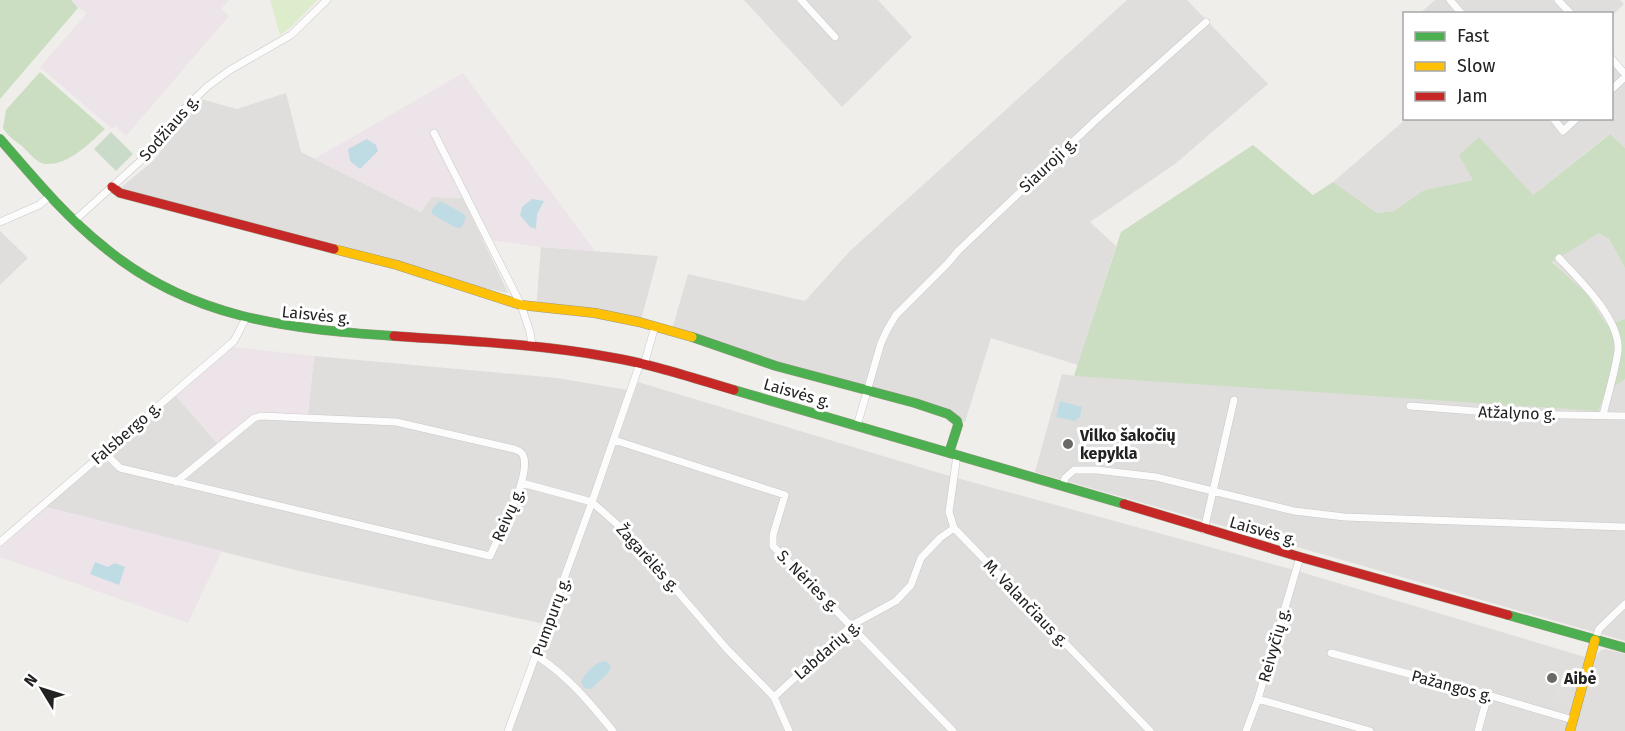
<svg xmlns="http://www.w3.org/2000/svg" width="1625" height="731" viewBox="0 0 1625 731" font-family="'Fira Sans',sans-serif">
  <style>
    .residential { fill: #dfdedc }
    .industrial { fill: #ede4e9 }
    .grass { fill: #ddeccb }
    .forest { fill: #cbdec1 }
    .cemetery { fill: #cadbca }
    .parking { fill: #e0dfde }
    .water { fill: #bfdbe3 }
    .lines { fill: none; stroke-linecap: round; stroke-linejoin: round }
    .street-casing { stroke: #c9c8c7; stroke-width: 8 }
    .fast-casing { stroke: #999a82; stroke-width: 10 }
    .slow-casing { stroke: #999a82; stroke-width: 10 }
    .jam-casing { stroke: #999a82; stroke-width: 10 }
    .street { stroke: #fdfcfc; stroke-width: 7 }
    .fast { stroke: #4caf50; stroke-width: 9 }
    .slow { stroke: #ffc107; stroke-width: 9 }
    .jam { stroke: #c62828; stroke-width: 9 }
    .poi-dot { fill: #6a6968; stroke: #fff; stroke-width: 2 }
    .labels { text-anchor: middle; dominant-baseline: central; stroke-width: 6; stroke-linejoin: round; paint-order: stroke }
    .street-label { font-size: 16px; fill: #222; stroke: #fff }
    .poi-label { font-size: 16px; font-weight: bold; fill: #222; stroke: #fff; text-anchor: start }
  </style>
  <rect width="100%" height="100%" fill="#f0eeeb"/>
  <!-- residential -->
  <path class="residential" d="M744,0H878L912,37L842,107Z
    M1127,0H1187L1268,84L1175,164L1090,222L1116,246L1078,365L991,338L965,422L853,390L671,333L688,274L805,301L850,251Z
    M1435,0H1620L1624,4L1612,16V14H1419Z
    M1612,53L1625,69V148L1609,134L1533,195L1474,180L1424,190L1394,211L1377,213L1333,182L1406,119L1612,118Z
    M286,93L301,152L421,212L431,197L463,198L508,293L484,288L383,256L119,189L153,161L201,99L237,109Z
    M0,231L28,258L0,285Z
    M1599,233L1609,239L1625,268V319L1607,325L1592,301L1552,261Z
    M541,247L658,256L640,324L614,319L536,310Z
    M314,356L557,378L628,390L545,624L295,570L46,507L176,396L217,443L254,414H308Z
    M1062,374L1075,376L1604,393L1625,379V641L1035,472Z
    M638,382L946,475L1294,570L1585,657L1565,731H512Z
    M1606,649L1625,654V731H1574L1595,657L1601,650Z"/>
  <!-- industrial -->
  <path class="industrial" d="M71,0H229L221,9L229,16L126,136L115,126L112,129L40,67L87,13L78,8Z
    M463,73L595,251L540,247L482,239L463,198L432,197L421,212L314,159Z
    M233,347L314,356L308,414H254L217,443L176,396Z
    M46,507L222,551L188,623L0,557V548Z"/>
  <!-- grass -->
  <path class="grass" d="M270,0H317L291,27L280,35Z"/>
  <!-- forest -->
  <path class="forest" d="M0,0H71L78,8L0,99Z
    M40,72L105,129C90,143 68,166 45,164C37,163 29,153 23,147C16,141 7,136 3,128L6,110Z
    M1610,134L1625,148V268L1609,239L1599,233L1552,262L1587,294L1607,325L1625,319V379L1605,393L1598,411L1074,376L1121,232L1253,145L1313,195L1333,182L1377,213L1394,211L1424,190L1473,180L1459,155L1479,137L1533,195Z"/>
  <!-- cemetery -->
  <path class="cemetery" d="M111,132L133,154L116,171L94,149Z"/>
  <!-- parking -->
  <path class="parking" d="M1564,667L1580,672L1570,707L1552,703Z"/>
  <!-- water -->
  <path class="water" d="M367,139L376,145L378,151L360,169L350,161L348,149Z
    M532,199L544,201L537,214L536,229L530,227L520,215L522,207Z
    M440,201L464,214L466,218L461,228L454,227L432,214V209Z
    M1060,401L1082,407L1080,417L1075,421L1056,417Z
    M95,562L108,567L115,563L125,567L119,585L90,574Z
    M605,661L611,666L608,673L591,689L584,688L581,682C585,673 595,662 605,661Z"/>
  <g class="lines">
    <defs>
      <path id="street" d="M801,0L835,37
        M1450,0L1462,14
        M1558,0L1571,14
        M1612,59L1625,74
        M1612,89L1625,77
        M1553,118L1563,131L1577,118
        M434,133L521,305L530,332L532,346
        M74,221L146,156L184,109L208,86L230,70L291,35L327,0
        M0,222L39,205L50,196
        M1559,258C1579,279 1621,320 1618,351C1615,372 1608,394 1603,415
        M640,363L592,502L629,535L726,648L774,697L789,731
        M644,365L655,326
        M1410,406L1514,414L1625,416
        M857,426L881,343L887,330L896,315L948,263L958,251L1097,119L1206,22
        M614,440L785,495L773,535V546L953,731
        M104,452L120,468L490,556C500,533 529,481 524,458C523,452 519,451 514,449L396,422L261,416L254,418L176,482
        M957,455L949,512L954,528L1150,731
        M1063,486L1065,478L1074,470H1097L1156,477L1294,511L1345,517L1625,527
        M1204,530L1234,400
        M0,542L234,341L245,320
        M1595,640L1599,629L1625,604
        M1331,653L1488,695L1573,720
        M537,656C568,676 590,703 613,731
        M774,697L852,625L896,601L911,585L921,558L940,538L954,528
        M1258,699L1370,731
        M508,731L592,502L522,483
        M1246,731L1258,699L1300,557
        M1478,731L1488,695"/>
      <path id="fast" d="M0,139C33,177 65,216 104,247C189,318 287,329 394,336
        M692,337L776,366L915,403L948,414L957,421L958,425L949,453
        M734,390L1124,504
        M1508,615L1625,648"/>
      <path id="slow" d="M334,249L397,265L521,305L595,313L639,322L692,337
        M1570,731L1595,640"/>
      <path id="jam" d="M112,187L120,193L334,249
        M394,336C466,341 538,344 609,357C652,364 693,378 734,390
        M1124,504L1300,557L1508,615"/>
    </defs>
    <!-- street casing -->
    <use href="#street" class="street-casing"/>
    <!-- fast casing -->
    <use href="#fast" class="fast-casing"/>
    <!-- slow casing -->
    <use href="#slow" class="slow-casing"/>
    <!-- jam casing -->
    <use href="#jam" class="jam-casing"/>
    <!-- street -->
    <use href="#street" class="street"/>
    <!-- fast -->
    <use href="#fast" class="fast"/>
    <!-- slow -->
    <use href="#slow" class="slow"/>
    <!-- jam -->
    <use href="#jam" class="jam"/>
  </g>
  <!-- markers -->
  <g class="poi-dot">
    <circle cx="1068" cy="444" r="6"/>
    <circle cx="1552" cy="678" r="6"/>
  </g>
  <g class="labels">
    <!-- street labels -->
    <g class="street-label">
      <text transform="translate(169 128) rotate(-49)">Sodžiaus g.</text>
      <text transform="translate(1048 165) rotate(-43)">Siauroji g.</text>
      <text transform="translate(316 315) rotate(6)">Laisvės g.</text>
      <text transform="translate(797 393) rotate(16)">Laisvės g.</text>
      <text transform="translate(1517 413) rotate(2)">Atžalyno g.</text>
      <text transform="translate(126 433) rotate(-41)">Falsbergo g.</text>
      <text transform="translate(508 515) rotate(-66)">Reivų g.</text>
      <text transform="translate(1263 531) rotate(16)">Laisvės g.</text>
      <text transform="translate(648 558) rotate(48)">Žagarėlės g.</text>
      <text transform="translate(808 581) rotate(45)">S. Nėries g.</text>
      <text transform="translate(1026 603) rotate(46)">M. Valančiaus g.</text>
      <text transform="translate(551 617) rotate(-70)">Pumpurų g.</text>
      <text transform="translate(1274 645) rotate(-74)">Reivyčių g.</text>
      <text transform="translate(827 650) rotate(-41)">Labdarių g.</text>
      <text transform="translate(1452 686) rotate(15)">Pažangos g.</text>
    </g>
    <!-- poi labels -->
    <g class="poi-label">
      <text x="1080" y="435">Vilko šakočių<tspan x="1080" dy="18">kepykla</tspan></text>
      <text x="1564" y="678">Aibė</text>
    </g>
  </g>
  <!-- legend -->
  <rect x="1403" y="12" width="210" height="108" fill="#ffffff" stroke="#a7a7a7" stroke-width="1.5"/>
  <rect x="1415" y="32" width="30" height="9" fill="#4caf50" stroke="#a7a7a7" stroke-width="1.5"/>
  <text x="1457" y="42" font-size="18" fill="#222222">Fast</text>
  <rect x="1415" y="62" width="30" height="9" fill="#ffc107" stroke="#a7a7a7" stroke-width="1.5"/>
  <text x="1457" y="72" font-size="18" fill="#222222">Slow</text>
  <rect x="1415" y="92" width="30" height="9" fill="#c62828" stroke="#a7a7a7" stroke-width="1.5"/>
  <text x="1457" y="102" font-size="18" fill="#222222">Jam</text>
  <!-- north arrow -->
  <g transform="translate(42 689) rotate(308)" stroke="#ffffff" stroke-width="4.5" paint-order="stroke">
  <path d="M0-4.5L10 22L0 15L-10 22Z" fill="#222222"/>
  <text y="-9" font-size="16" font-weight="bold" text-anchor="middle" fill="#222222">N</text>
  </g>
</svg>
